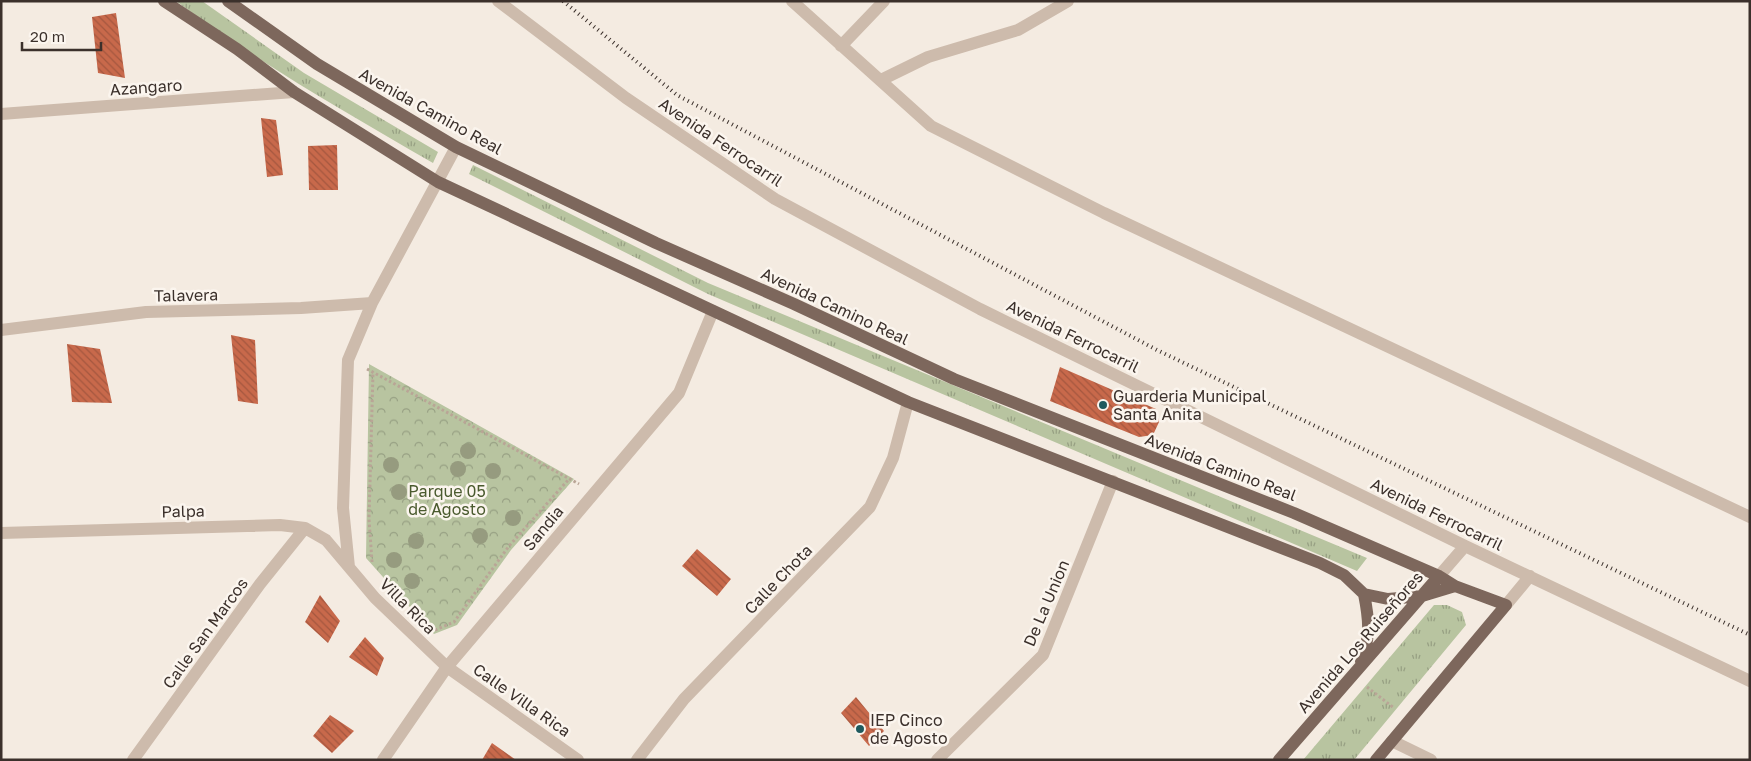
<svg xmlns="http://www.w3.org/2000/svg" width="1751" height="761" viewBox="0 0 1751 761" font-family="'Golos Text',sans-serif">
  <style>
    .grass { fill: url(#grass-tufts) }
    .park { fill: url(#park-crowns) }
    .building { fill: url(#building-back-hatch) }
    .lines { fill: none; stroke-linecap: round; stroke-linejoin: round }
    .path { stroke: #b9a596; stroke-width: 3; stroke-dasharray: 2.5 2.5; stroke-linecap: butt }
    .minor { stroke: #cdbbac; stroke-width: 12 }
    .major { stroke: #7d675c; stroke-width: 12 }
    .rail { stroke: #3b302b; stroke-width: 4; stroke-dasharray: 1 4; stroke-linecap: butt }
    .tree { fill: #969b7f }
    .poi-dot { fill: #1f5a5e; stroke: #fbf5ee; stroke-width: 2 }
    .labels { text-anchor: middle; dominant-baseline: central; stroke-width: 5; stroke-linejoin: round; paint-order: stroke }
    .street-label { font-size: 16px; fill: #3b302b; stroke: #fbf5ee }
    .poi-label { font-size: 16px; fill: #3b302b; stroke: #fbf5ee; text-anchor: start }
    .park-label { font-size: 16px; fill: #4a5a2e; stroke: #fbf5ee }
  </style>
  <defs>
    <pattern id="grass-tufts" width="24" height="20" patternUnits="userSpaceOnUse" patternTransform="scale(1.25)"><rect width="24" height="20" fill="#b8c4a0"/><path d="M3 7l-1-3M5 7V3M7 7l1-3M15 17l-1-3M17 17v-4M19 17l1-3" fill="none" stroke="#97a083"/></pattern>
    <pattern id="park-crowns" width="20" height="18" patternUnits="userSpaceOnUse" patternTransform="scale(1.25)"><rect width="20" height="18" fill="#b8c4a0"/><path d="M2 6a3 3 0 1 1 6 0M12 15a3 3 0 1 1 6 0" fill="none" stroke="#97a083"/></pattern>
    <pattern id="building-back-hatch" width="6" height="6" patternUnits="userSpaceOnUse" patternTransform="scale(1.25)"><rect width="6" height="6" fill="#c8694b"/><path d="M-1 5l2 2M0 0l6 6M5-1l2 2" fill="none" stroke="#a4573f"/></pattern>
  </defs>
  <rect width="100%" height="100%" fill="#f4ebe1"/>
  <!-- grass -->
  <path class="grass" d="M176,1H202L304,73L438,152L433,163C345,112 257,62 176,1Z
    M473,165L708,283L1367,558L1357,571L708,294L469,174Z
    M1434,605H1447L1462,612L1466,625L1354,760H1303Z"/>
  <!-- park -->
  <path class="park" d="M369,364L574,479L511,550L457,625L434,634L366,558Z"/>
  <!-- building -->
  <path class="building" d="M116,13L125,78L98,73L92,17Z
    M261,118L276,120L283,175L267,177Z
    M337,145L338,190H309L308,146Z
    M231,335L255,340L258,404L238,401Z
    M67,344L100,349L112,403L72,402Z
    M1060,367L1156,409L1159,422L1153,435L1139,437L1050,401Z
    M697,549L731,579L717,596L682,566Z
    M320,595L340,621L328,643L305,622Z
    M365,637L384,658L377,676L349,657Z
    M856,697L884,731L869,746L841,713Z
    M330,715L354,731L332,753L313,736Z
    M492,743L516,760H482Z"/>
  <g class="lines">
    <!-- path -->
    <path class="path" d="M367,369L579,484
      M372,562L369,519L373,372
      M435,630L454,622L509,546L569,479
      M1367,687L1394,708"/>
    <!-- minor -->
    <path class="minor" d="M498,1L626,98L775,199L980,309L1465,546L1750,681
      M792,1L931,126L1104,213L1750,517
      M841,46L884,1
      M881,80L928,57L1018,30L1068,1
      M1,114L294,92
      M1,330L146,312L301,308L372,303
      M1,533L280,525L305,528L326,540L375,598L447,667L578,760
      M349,567L343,508L348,360L372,303L456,147
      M1439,576L1465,546
      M1506,605L1530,576
      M1392,741L1431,760
      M133,760L260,584L305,528
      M383,760L447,667L679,393L713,311
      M637,760L684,699L870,507L893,458L908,402
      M937,760L1043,655L1113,481"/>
    <!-- major -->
    <path class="major" d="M164,1L237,49L294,92L438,182L908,402L1320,563L1344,575L1364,594L1388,599L1422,596L1455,586
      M228,1L317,64L456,147L656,243L794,304L954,379L1294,513L1439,576L1455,586L1506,605L1376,760
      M1361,661C1371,638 1369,619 1364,594
      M1279,760L1439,576"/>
    <!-- rail -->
    <path class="rail" d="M563,1L677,95L1157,350L1750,635"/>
  </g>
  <!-- trees -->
  <g class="tree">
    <circle cx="468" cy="451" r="8"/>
    <circle cx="391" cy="465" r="8"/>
    <circle cx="458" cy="469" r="8"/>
    <circle cx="493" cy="471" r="8"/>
    <circle cx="399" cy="492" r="8"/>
    <circle cx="513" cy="518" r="8"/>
    <circle cx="480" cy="536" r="8"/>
    <circle cx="416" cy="541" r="8"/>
    <circle cx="394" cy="560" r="8"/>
    <circle cx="412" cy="581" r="8"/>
  </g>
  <!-- markers -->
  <g class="poi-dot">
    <circle cx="1103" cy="405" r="5"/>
    <circle cx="860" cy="729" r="5"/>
  </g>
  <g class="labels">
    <!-- street labels -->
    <g class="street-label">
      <text transform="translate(146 87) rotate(-4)">Azangaro</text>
      <text transform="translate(431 111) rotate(29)">Avenida Camino Real</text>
      <text transform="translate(721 142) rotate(34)">Avenida Ferrocarril</text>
      <text transform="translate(186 295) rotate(-1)">Talavera</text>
      <text transform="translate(835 306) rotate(25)">Avenida Camino Real</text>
      <text transform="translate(1073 336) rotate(26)">Avenida Ferrocarril</text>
      <text transform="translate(1221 467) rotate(21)">Avenida Camino Real</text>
      <text transform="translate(183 511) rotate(-1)">Palpa</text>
      <text transform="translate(1437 514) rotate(26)">Avenida Ferrocarril</text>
      <text transform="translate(543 528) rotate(-50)">Sandia</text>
      <text transform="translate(778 579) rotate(-46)">Calle Chota</text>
      <text transform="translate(1046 603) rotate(-67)">De La Union</text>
      <text transform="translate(408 606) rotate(45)">Villa Rica</text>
      <text transform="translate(205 633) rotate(-54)">Calle San Marcos</text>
      <text transform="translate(1360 642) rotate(-49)">Avenida Los Ruiseñores</text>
      <text transform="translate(522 700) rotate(35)">Calle Villa Rica</text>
    </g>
    <!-- poi labels -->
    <g class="poi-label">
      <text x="1113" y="396">Guarderia Municipal<tspan x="1113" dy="18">Santa Anita</tspan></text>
      <text x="870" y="720">IEP Cinco<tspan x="870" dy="18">de Agosto</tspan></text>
    </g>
    <!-- park labels -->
    <g class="park-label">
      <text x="447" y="491">Parque 05<tspan x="447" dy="18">de Agosto</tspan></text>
    </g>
  </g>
  <!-- border -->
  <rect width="1751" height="761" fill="none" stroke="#3b302b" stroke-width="5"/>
  <!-- scale -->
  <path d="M22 42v8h79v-8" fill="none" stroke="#3b302b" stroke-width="2.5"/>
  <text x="30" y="42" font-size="15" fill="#3b302b" stroke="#fbf5ee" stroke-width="4" paint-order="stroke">20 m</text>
</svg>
